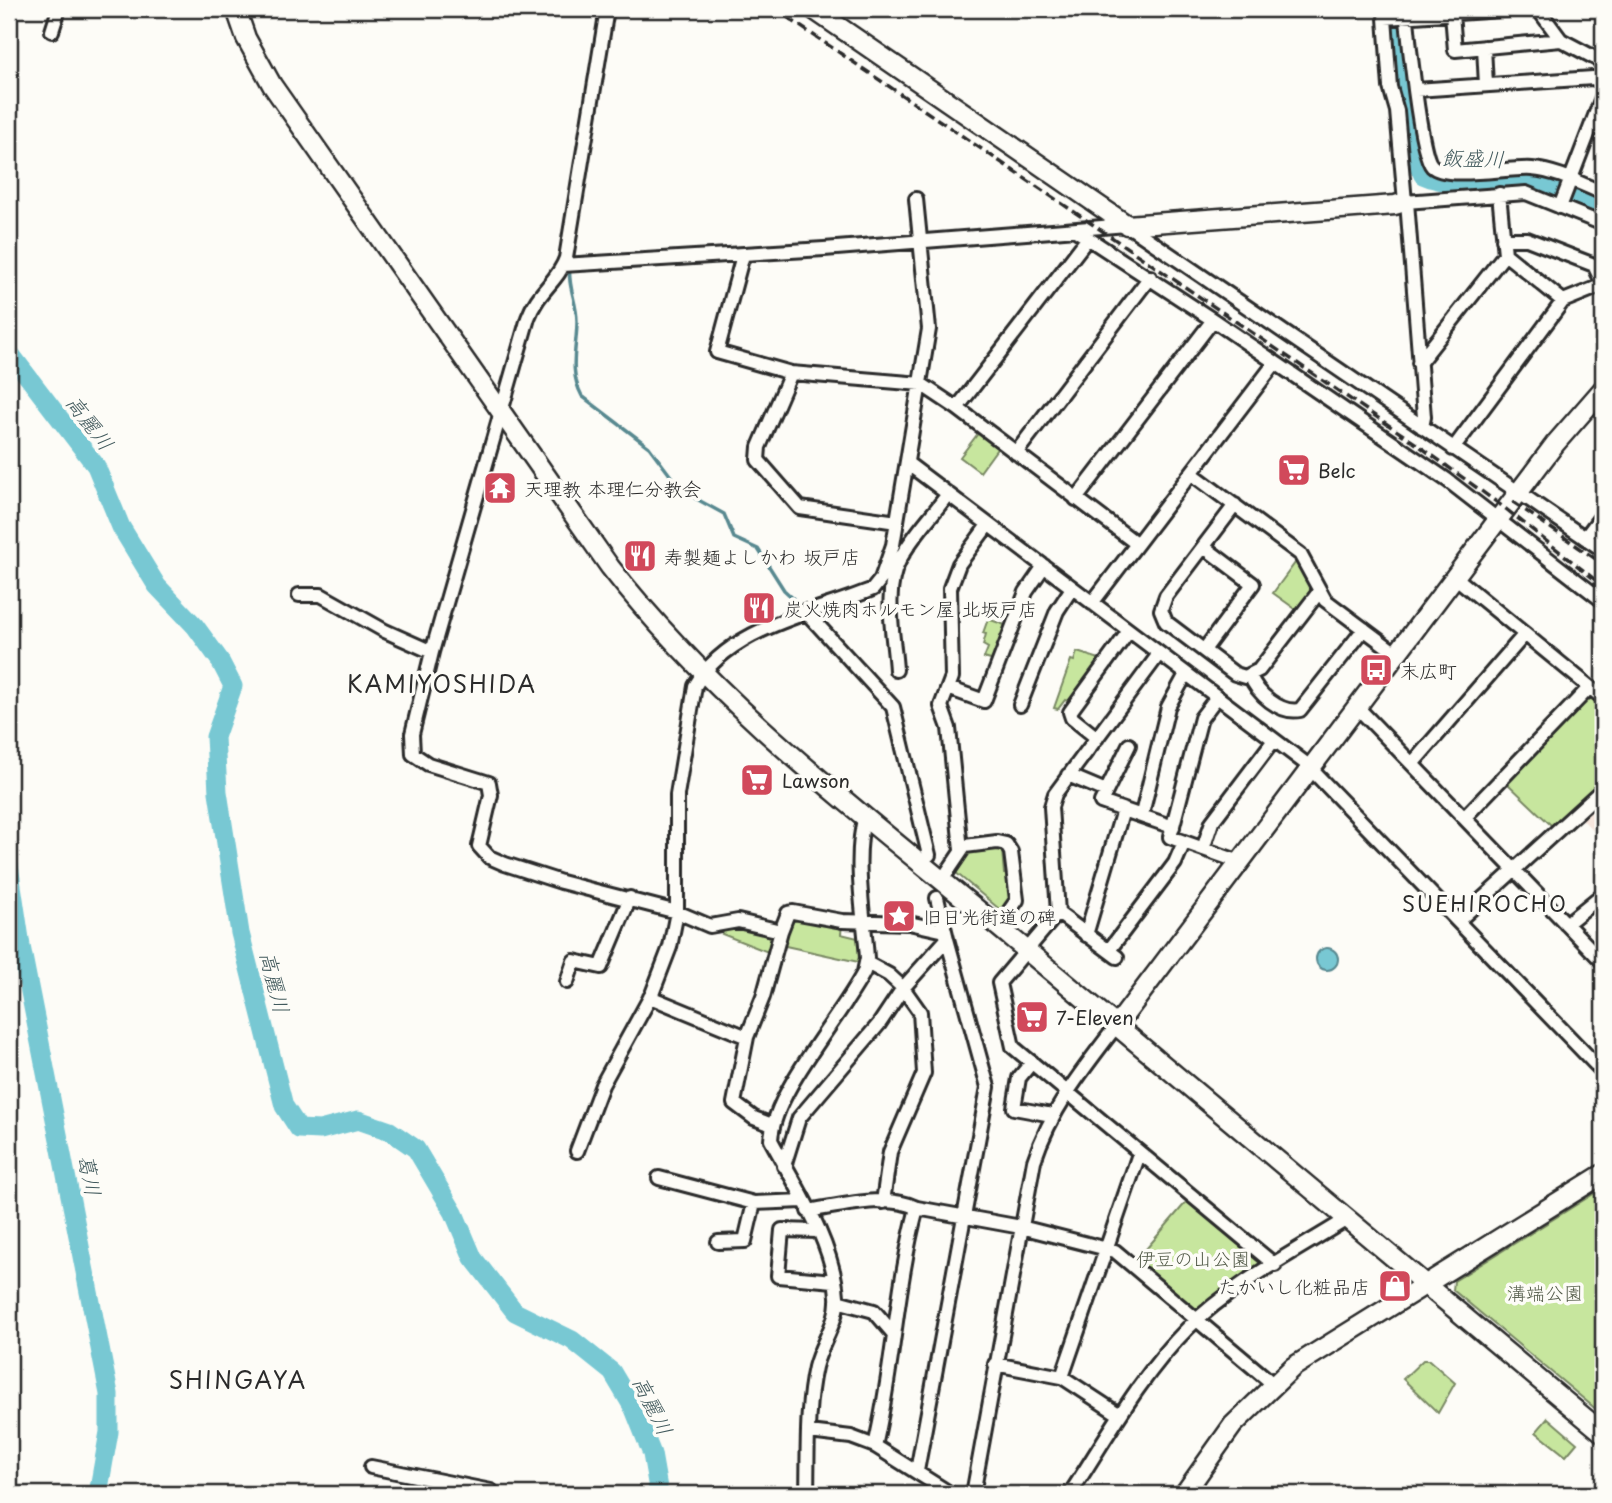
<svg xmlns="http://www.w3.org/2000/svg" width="1612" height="1503" viewBox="0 0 1612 1503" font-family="'Playpen Sans','Klee One',sans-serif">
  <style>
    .built { fill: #f7e6dd }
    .green { fill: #c7e69e; stroke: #798864; stroke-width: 2 }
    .water { fill: #78c8d3; stroke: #598990; stroke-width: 2 }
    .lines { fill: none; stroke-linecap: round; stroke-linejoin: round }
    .stream { stroke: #598990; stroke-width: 3.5 }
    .river { stroke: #78c8d3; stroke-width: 19 }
    .street-casing { stroke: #2b2b2b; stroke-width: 18 }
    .secondary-casing { stroke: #2b2b2b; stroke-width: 23 }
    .street { stroke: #fdfcf7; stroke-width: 12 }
    .secondary { stroke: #fdfcf7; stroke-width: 18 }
    .rail { stroke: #2b2b2b; stroke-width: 3.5; stroke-dasharray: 10 5; stroke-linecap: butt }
    .labels { text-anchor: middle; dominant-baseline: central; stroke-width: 7; stroke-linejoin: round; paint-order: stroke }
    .poi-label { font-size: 19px; fill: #2b2b2b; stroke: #fdfcf7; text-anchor: start }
    .park-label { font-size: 19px; fill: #525a48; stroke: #fdfcf7 }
    .water-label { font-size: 21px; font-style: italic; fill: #425a5d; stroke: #fdfcf7 }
    .neighbourhood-label { font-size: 21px; letter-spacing: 2px; fill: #2b2b2b; stroke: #fdfcf7 }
    .quarter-label { font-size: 23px; letter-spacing: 2px; fill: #2b2b2b; stroke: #fdfcf7 }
  </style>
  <rect width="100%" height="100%" fill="#fdfcf7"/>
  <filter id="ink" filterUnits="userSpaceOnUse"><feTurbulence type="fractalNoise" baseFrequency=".0143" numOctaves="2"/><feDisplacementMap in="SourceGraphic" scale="14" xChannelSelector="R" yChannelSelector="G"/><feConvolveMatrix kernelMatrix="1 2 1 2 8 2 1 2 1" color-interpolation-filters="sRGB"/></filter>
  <g filter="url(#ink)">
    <!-- built -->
    <path class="built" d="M1603,796V841L1580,817Z"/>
    <!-- green -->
    <path class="green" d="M980,431L999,446L980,472L960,457Z
      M1298,559L1314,591L1298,611L1273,593Z
      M988,619L1008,626L994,661L984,658L988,648L983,645L986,634L983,633Z
      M1077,652L1103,660L1071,702L1065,700L1058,709L1054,708L1071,660L1074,661Z
      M1587,696L1603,705V783L1554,828L1507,783Z
      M996,845L1002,850L1004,874H1009L1012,896L1004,913L955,872L966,851Z
      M793,917L842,924L841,934L862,939L863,963L781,945Z
      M735,924L778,934L773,954L722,934L726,926Z
      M1603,1188V1415L1453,1290L1454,1281Z
      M1188,1200L1262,1262V1266L1200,1311L1194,1312L1135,1262Z
      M1423,1360H1429L1455,1383L1438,1413L1403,1379Z
      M1548,1418L1577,1443L1566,1456L1536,1432Z"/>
    <!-- water -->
    <path class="water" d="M1316 959a11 11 0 1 1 22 0a11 11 0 1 1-22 0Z"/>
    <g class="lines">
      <!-- stream -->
      <path class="stream" d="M570,266C567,285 577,302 577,321C577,348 568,370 582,396L649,447L682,491L724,514L734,538L758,549L784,590L798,603"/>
      <!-- river -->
      <path class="river" d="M1392,9L1396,71L1410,116L1411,149L1423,175C1456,190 1492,177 1527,179C1554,180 1578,198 1603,208
        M9,352L96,466L121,527L157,586L195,626L219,659L233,686L215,737L218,792L240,933L284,1106L299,1129L320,1130L358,1120L390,1131L416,1149L454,1213L473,1258L515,1312L572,1340L612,1372L634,1409L652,1454L659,1494
        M9,866L21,946L109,1394V1432L98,1494"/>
      <defs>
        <path id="street" d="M607,9L566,258C559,280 537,292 528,318L432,652L412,734L413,754L428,764L489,783L491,795L479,846L489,857L505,864L561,882L677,912L710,926L738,921L781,931L788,913L793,912L842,921L909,923L945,931
          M1406,9C1408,32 1420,155 1432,166C1447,180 1510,167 1532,169C1557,171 1581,184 1603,193
          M1516,9L1385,18L1390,87L1397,111L1405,202L1526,193L1603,224
          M1538,9L1561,40L1597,59L1603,66
          M1452,14L1455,50L1561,40
          M52,31L59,9
          M1484,47L1486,85
          M1416,90L1593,78L1603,83
          M1499,194L1505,254L1563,301
          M1407,202L1424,417L1422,427
          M1560,207L1603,95
          M1077,231L1213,320L1447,480L1603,601
          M1503,239H1527L1594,265L1603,284
          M743,255L717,352L791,373L921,384L957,408L1137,544
          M563,265L824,249L1127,225L1603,550
          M1419,363L1505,254
          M791,373L759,447L758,460L800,508L897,522
          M957,408L1088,238
          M1453,449L1563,301L1603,285
          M1016,453L1150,277
          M907,463L1305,763L1603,1072
          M1191,473L1300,554L1325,600L1397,654
          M1076,499L1213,320
          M1235,505L1166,596L1161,610L1166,622L1235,674L1245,677L1259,670L1319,592
          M1585,538L1603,514
          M1455,577L1603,698
          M299,595H321L385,631L432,652
          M1092,603L1275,363
          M805,611L893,707L929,855
          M1204,650L1253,584L1204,547
          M896,670C894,636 883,592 899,561C911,537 932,516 948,494
          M1250,675C1257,694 1280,714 1300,710L1364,629
          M948,688L984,701L1026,592L1044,566
          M1217,697L1201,718L1170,837L1240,862
          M1020,705L1057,611L1072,588
          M1357,707L1603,962
          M1097,738L1072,718L1070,712L1129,631
          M1129,745L1101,802L1173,827
          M1412,764L1525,634
          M1068,775L1106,791
          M1142,814L1168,707L1186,674
          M1464,818L1590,687
          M1203,849L1212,822L1274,740
          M961,850L949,728L941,706L952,677L950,588L959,564L988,525
          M942,880L965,846L997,842L1006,844L1011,852L1017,900L998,927
          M1058,913L999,983L1013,1047L1275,1265
          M1458,921L1603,789
          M1566,924L1603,894
          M1086,935L1123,810
          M1110,949L1175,863L1184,842
          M1117,957L1058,913L1051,807L1055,794L1159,654
          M567,982L574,961L601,967L630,898
          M650,997L747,1037L763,997L781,931
          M747,1037L734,1103L754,1118L772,1125
          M1032,1062L1019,1078L1014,1108L1052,1115
          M577,1151L602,1085L652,994L670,947L677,912V795L695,686C729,627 815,613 873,589L881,579L893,545L929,329L916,199
          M784,1166L799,1118L879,1024L903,988L889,975L867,963
          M659,1178L754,1203
          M883,1202L890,1152L924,1073L920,1012L903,988L947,939L937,898
          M917,1208C896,1286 894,1367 875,1446L951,1494
          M808,1211C841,1206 887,1193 917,1208L1021,1227L1115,1251L1273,1384
          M817,1231L782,1230L778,1276L834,1281
          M718,1242L745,1241L754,1203L803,1201
          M837,1301L874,1311L893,1333
          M995,1364L1062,1377L1120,1415
          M1062,1377L1139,1154
          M809,1432L851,1437L875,1446
          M371,1467L491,1491L492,1494
          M917,1471L988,1087L947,939
          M807,1494C808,1453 806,1407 815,1367C821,1342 839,1322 837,1296C833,1241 796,1187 771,1140C773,1092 841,1017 864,972L867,958C864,913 853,859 865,816
          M973,1494L1034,1161C1051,1109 1083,1069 1117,1025
          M1070,1494C1107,1437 1140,1376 1188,1328C1231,1285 1296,1251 1347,1219"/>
        <path id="secondary" d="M236,9L246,38L272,85L610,567C723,712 873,822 1013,939C1210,1104 1406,1268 1603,1433
          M813,9L1127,225L1395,205L1405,202
          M1117,1025L1555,444L1603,389
          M1184,1494L1233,1425L1293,1367L1603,1174"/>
      </defs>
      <!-- street casing -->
      <use href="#street" class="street-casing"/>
      <!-- secondary casing -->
      <use href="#secondary" class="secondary-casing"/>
      <!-- street -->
      <use href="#street" class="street"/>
      <!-- secondary -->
      <use href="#secondary" class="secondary"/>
      <!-- rail -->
      <path class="rail" d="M775,9L1418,445L1506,509L1603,586
        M1513,502L1603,564"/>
    </g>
  </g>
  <!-- icons -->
  <defs>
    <symbol id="supermarket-square" viewBox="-11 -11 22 22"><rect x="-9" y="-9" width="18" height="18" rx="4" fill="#d1495b" stroke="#fdfcf7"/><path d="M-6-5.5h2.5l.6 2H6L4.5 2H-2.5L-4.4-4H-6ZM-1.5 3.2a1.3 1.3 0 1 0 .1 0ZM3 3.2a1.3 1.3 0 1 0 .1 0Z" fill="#fff"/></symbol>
    <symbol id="temple-square" viewBox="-11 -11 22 22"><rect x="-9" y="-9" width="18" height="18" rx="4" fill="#d1495b" stroke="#fdfcf7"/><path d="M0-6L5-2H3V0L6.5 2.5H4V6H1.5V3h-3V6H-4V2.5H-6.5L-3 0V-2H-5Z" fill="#fff"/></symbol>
    <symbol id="restaurant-square" viewBox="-11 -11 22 22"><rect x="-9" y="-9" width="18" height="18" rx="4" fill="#d1495b" stroke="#fdfcf7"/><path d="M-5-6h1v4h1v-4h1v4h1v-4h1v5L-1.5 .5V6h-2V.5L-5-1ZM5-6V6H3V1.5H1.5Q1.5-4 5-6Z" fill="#fff"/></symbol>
    <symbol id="bus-square" viewBox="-11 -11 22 22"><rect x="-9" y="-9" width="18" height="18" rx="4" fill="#d1495b" stroke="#fdfcf7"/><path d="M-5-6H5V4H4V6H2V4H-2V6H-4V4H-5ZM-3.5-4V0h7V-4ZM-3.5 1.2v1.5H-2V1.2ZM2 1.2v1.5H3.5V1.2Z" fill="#fff"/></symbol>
    <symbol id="sight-square" viewBox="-11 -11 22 22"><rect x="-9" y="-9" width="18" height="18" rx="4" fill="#d1495b" stroke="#fdfcf7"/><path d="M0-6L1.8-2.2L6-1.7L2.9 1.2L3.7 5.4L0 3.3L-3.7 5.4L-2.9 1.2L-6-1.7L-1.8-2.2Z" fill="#fff"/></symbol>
    <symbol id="shop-square" viewBox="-11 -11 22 22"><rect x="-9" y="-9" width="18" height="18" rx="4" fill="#d1495b" stroke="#fdfcf7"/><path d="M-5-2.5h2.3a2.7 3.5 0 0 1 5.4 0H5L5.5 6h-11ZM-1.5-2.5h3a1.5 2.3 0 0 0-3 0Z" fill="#fff"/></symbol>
  </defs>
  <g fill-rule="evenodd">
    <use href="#supermarket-square" x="1275" y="451" width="38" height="38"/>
    <use href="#temple-square" x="481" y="469" width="38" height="38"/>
    <use href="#restaurant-square" x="621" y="537" width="38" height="38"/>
    <use href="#restaurant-square" x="740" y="589" width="38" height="38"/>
    <use href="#bus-square" x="1357" y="651" width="38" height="38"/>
    <use href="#supermarket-square" x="738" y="761" width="38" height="38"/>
    <use href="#sight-square" x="880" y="897" width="38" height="38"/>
    <use href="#supermarket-square" x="1013" y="998" width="38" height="38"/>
    <use href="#shop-square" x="1376" y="1267" width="38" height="38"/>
  </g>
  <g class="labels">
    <!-- poi labels -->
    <g class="poi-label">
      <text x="1318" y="470">Belc</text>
      <text x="524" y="488">天理教 本理仁分教会</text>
      <text x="664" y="556">寿製麺よしかわ 坂戸店</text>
      <text x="784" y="608">炭火焼肉ホルモン屋 北坂戸店</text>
      <text x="1400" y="670">末広町</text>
      <text x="782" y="780">Lawson</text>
      <text x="923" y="916">旧日光街道の碑</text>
      <text x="1056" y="1017">7-Eleven</text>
      <text x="1370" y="1286" text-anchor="end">たかいし化粧品店</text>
    </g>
    <!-- park labels -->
    <g class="park-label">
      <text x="1193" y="1258">伊豆の山公園</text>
      <text x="1545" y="1292">溝端公園</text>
    </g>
    <!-- water labels -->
    <g class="water-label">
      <text transform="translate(1473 157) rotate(2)">飯盛川</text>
      <text transform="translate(91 422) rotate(53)">高麗川</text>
      <text transform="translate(276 982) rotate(76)">高麗川</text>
      <text transform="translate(91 1175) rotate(79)">葛川</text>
      <text transform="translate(654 1405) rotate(64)">高麗川</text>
    </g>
    <!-- neighbourhood labels -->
    <g class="neighbourhood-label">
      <text x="1485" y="903">SUEHIROCHO</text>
    </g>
    <!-- quarter labels -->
    <g class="quarter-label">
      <text x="442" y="683">KAMIYOSHIDA</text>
      <text x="238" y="1379">SHINGAYA</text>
    </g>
  </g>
  <!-- margin -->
  <rect width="1612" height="1503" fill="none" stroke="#fdfcf7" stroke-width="35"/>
  <rect x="18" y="18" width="1577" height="1468" fill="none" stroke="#2b2b2b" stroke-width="2.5" filter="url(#ink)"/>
</svg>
